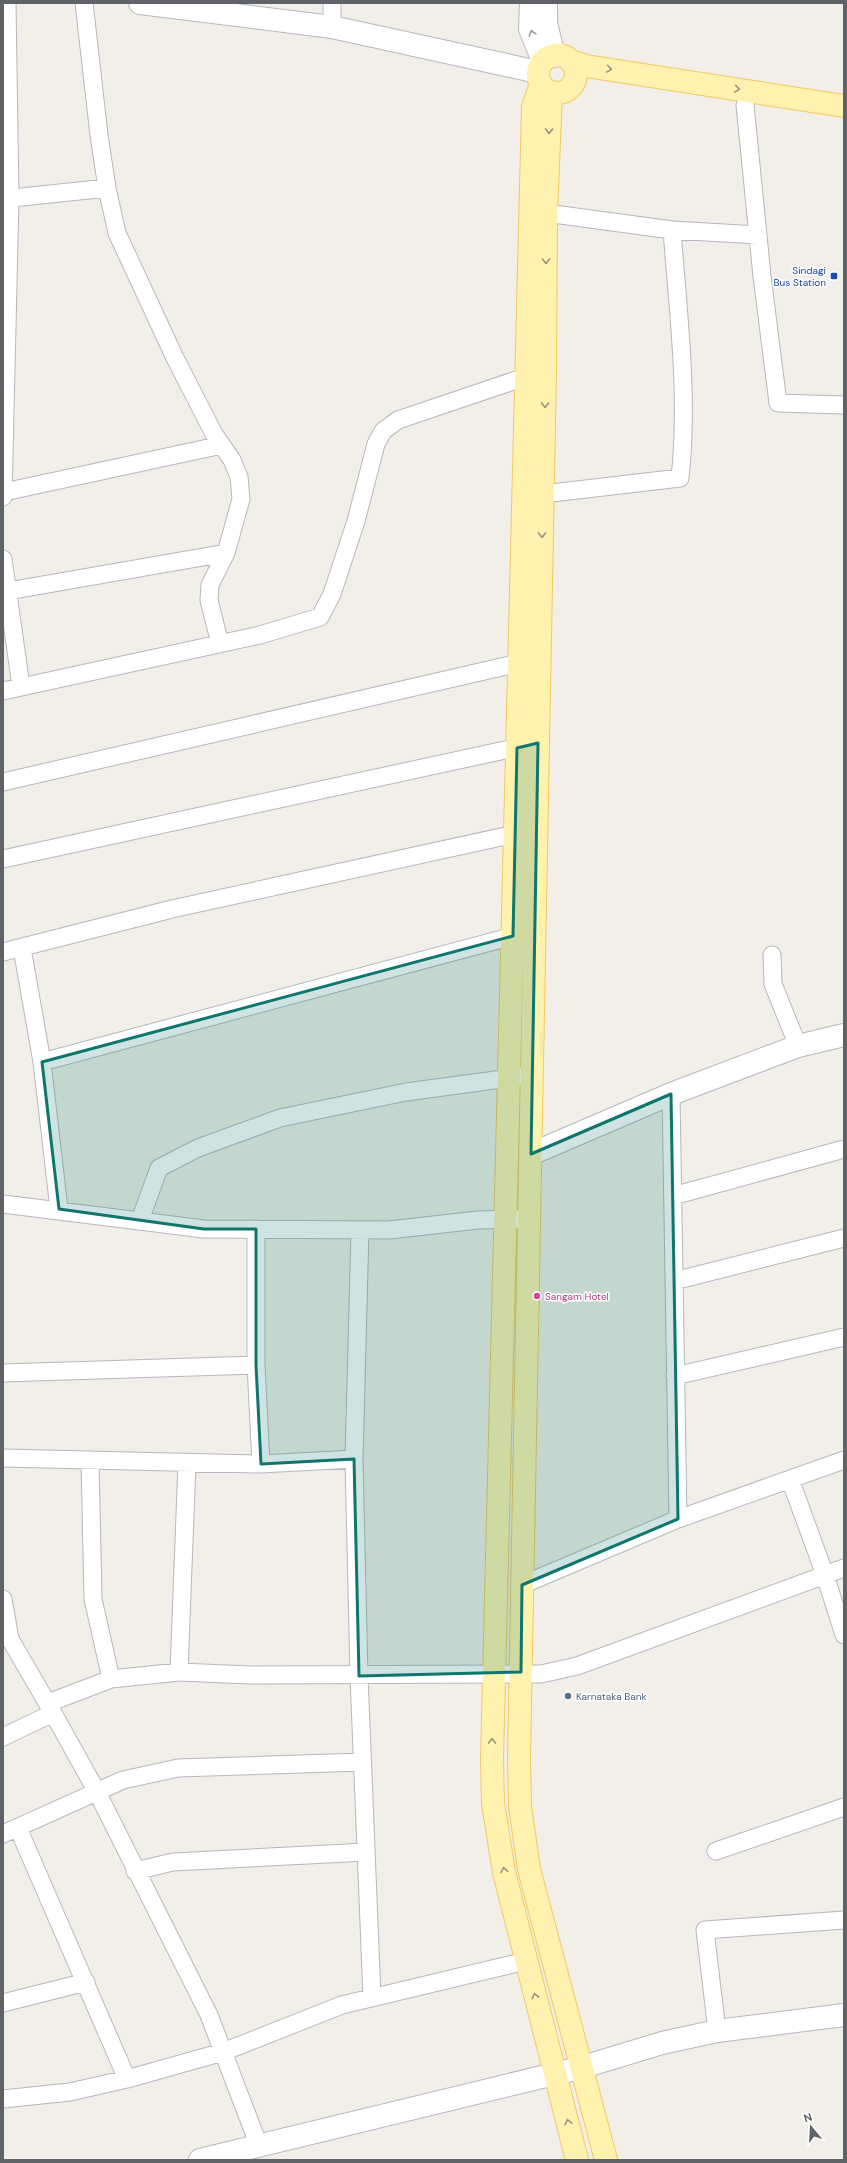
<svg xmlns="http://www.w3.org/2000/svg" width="847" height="2163" viewBox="0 0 847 2163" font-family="'DM Sans',sans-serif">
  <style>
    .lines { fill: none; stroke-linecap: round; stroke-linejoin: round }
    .minor-casing { stroke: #b5b8bc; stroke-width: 19 }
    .tertiary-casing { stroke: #b5b8bc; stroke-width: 24 }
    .secondary-casing { stroke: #b6babf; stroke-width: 24 }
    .primary-casing { stroke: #f2c960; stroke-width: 24 }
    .minor { stroke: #fff; stroke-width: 17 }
    .tertiary { stroke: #fff; stroke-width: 22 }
    .secondary { stroke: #fff; stroke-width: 22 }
    .primary { stroke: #fff2af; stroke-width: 22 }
    .oneway { stroke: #979a9d }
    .oneway2 { stroke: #979581 }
    .marked { fill: #0f766e; fill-opacity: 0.2; stroke: #0f766e; stroke-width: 3; stroke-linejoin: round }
    .transit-dot { fill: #1a4fb4; stroke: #fff; stroke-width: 1.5 }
    .hotel-dot { fill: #d1479c; stroke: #fff; stroke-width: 1.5 }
    .service-dot { fill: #5c6f8a; stroke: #fff; stroke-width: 1.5 }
    .labels { text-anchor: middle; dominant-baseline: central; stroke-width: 3; stroke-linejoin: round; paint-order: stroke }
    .transit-label { font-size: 10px; fill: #164399; stroke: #fff; text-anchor: end }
    .hotel-label { font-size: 10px; fill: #b23c85; stroke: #fff; text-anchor: start }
    .service-label { font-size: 10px; fill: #4e5e75; stroke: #fff; text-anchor: start }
  </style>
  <rect width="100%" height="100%" fill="#f1efe8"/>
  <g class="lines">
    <defs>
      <path id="minor" d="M84,3L99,135L107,188L117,233L175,358L214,434L232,460L239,477L241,499L226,553L210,585L209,600L220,644
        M332,3V27
        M745,105L762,276L778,403L844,405
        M3,199L107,188
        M546,213L672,230L758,235
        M4,492L222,445
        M543,494L680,478C689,396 678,312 672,230
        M3,497L10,199L7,3
        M3,559L21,686
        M8,591L226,553
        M3,691L260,635L320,617L332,594L356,521L376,444L383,431L398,420L537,373
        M3,782L519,663
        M3,859L528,745
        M22,948L42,1062L59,1209
        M3,952L172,909L515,834
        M772,955L773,984L798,1046
        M42,1062L513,936
        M671,1094L678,1519
        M673,1196L844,1149
        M3,1204L204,1229L389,1230L478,1220L529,1219
        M140,1220L159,1168L198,1148L280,1118L406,1092L532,1075
        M256,1229V1365L261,1464
        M360,1230L354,1459L359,1676L372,1997
        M674,1281L844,1238
        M3,1373L256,1365
        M675,1376L844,1337
        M3,1458L261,1464L354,1459
        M90,1460L93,1599L111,1679
        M790,1479L825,1575L844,1635
        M522,1585L678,1519L844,1460
        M3,1599L10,1639L53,1713L97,1792L209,2015L259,2146
        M179,1672L187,1463
        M48,1703L111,1679L179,1672L250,1675L541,1674L577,1666L844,1568
        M3,1737L53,1713
        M18,1828L127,2079
        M3,1834L123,1780L178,1768L362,1762
        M716,1851L844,1807
        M135,1871L173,1862L366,1852
        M3,2003L86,1982
        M717,2031L705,1930L844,1920
        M3,2099L70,2092L127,2079L223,2052L342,2005L526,1961"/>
      <path id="tertiary" d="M140,3L332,27L538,72
        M531,1154L671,1094L798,1046L844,1035
        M200,2160L583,2067L662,2043L717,2031L844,2015"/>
      <path id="secondary" d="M531,3L530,29L543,61
        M546,3V23L554,56"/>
      <path id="primary" d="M538 74a19 19 0 1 1 38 0a19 19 0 1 1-38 0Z
        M570,61L586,66L844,106
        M541,84L533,107L492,1759L493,1803L504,1872L577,2160
        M551,92L546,213L545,371L519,1758L520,1806L529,1869L606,2160"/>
    </defs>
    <!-- minor casing -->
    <use href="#minor" class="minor-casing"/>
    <!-- tertiary casing -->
    <use href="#tertiary" class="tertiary-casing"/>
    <!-- secondary casing -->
    <use href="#secondary" class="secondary-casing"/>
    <!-- primary casing -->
    <use href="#primary" class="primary-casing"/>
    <!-- minor -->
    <use href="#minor" class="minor"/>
    <!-- tertiary -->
    <use href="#tertiary" class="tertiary"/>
    <!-- secondary -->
    <use href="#secondary" class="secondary"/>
    <!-- primary -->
    <use href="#primary" class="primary"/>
  </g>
  <!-- one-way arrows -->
  <defs><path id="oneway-chevron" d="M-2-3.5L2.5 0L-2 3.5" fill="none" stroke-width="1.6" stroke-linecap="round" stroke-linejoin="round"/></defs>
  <use class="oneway" href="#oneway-chevron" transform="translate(532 33) rotate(-107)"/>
  <g class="oneway2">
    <use href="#oneway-chevron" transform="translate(609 69) rotate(9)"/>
    <use href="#oneway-chevron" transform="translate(737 89) rotate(9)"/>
    <use href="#oneway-chevron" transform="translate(549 131) rotate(92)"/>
    <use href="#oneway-chevron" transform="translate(546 261) rotate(90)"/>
    <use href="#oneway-chevron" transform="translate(545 405) rotate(91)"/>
    <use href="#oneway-chevron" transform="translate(542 535) rotate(91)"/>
    <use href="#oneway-chevron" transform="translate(492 1741) rotate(-89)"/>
    <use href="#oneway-chevron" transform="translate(504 1870) rotate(-101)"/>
    <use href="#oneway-chevron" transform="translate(535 1996) rotate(-104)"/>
    <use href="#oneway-chevron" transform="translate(568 2122) rotate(-104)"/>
  </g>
  <!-- marked area -->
  <path class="marked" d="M538,743L531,1154L671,1094L678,1519L522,1585L521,1672L359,1676L354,1459L261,1464L256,1365V1229H204L59,1209L42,1062L513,936L517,748Z"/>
  <!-- markers -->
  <rect class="transit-dot" x="830" y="272" width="8" height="8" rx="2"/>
  <circle class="hotel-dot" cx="537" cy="1296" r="4"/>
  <circle class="service-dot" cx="568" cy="1696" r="4"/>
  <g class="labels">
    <!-- transit labels -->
    <g class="transit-label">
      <text x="826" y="270">Sindagi<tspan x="826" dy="12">Bus Station</tspan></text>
    </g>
    <!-- hotel labels -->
    <g class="hotel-label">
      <text x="545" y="1296">Sangam Hotel</text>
    </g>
    <!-- service labels -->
    <g class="service-label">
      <text x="576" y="1696">Karnataka Bank</text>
    </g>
  </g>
  <!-- border -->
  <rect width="847" height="2163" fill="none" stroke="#5f6368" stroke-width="8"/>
  <!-- north arrow -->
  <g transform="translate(811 2127) rotate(342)" stroke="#ffffff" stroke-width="3" paint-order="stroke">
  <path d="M0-3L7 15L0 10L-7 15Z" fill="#5f6368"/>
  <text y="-6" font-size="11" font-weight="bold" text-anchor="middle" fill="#5f6368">N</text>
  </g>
</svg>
